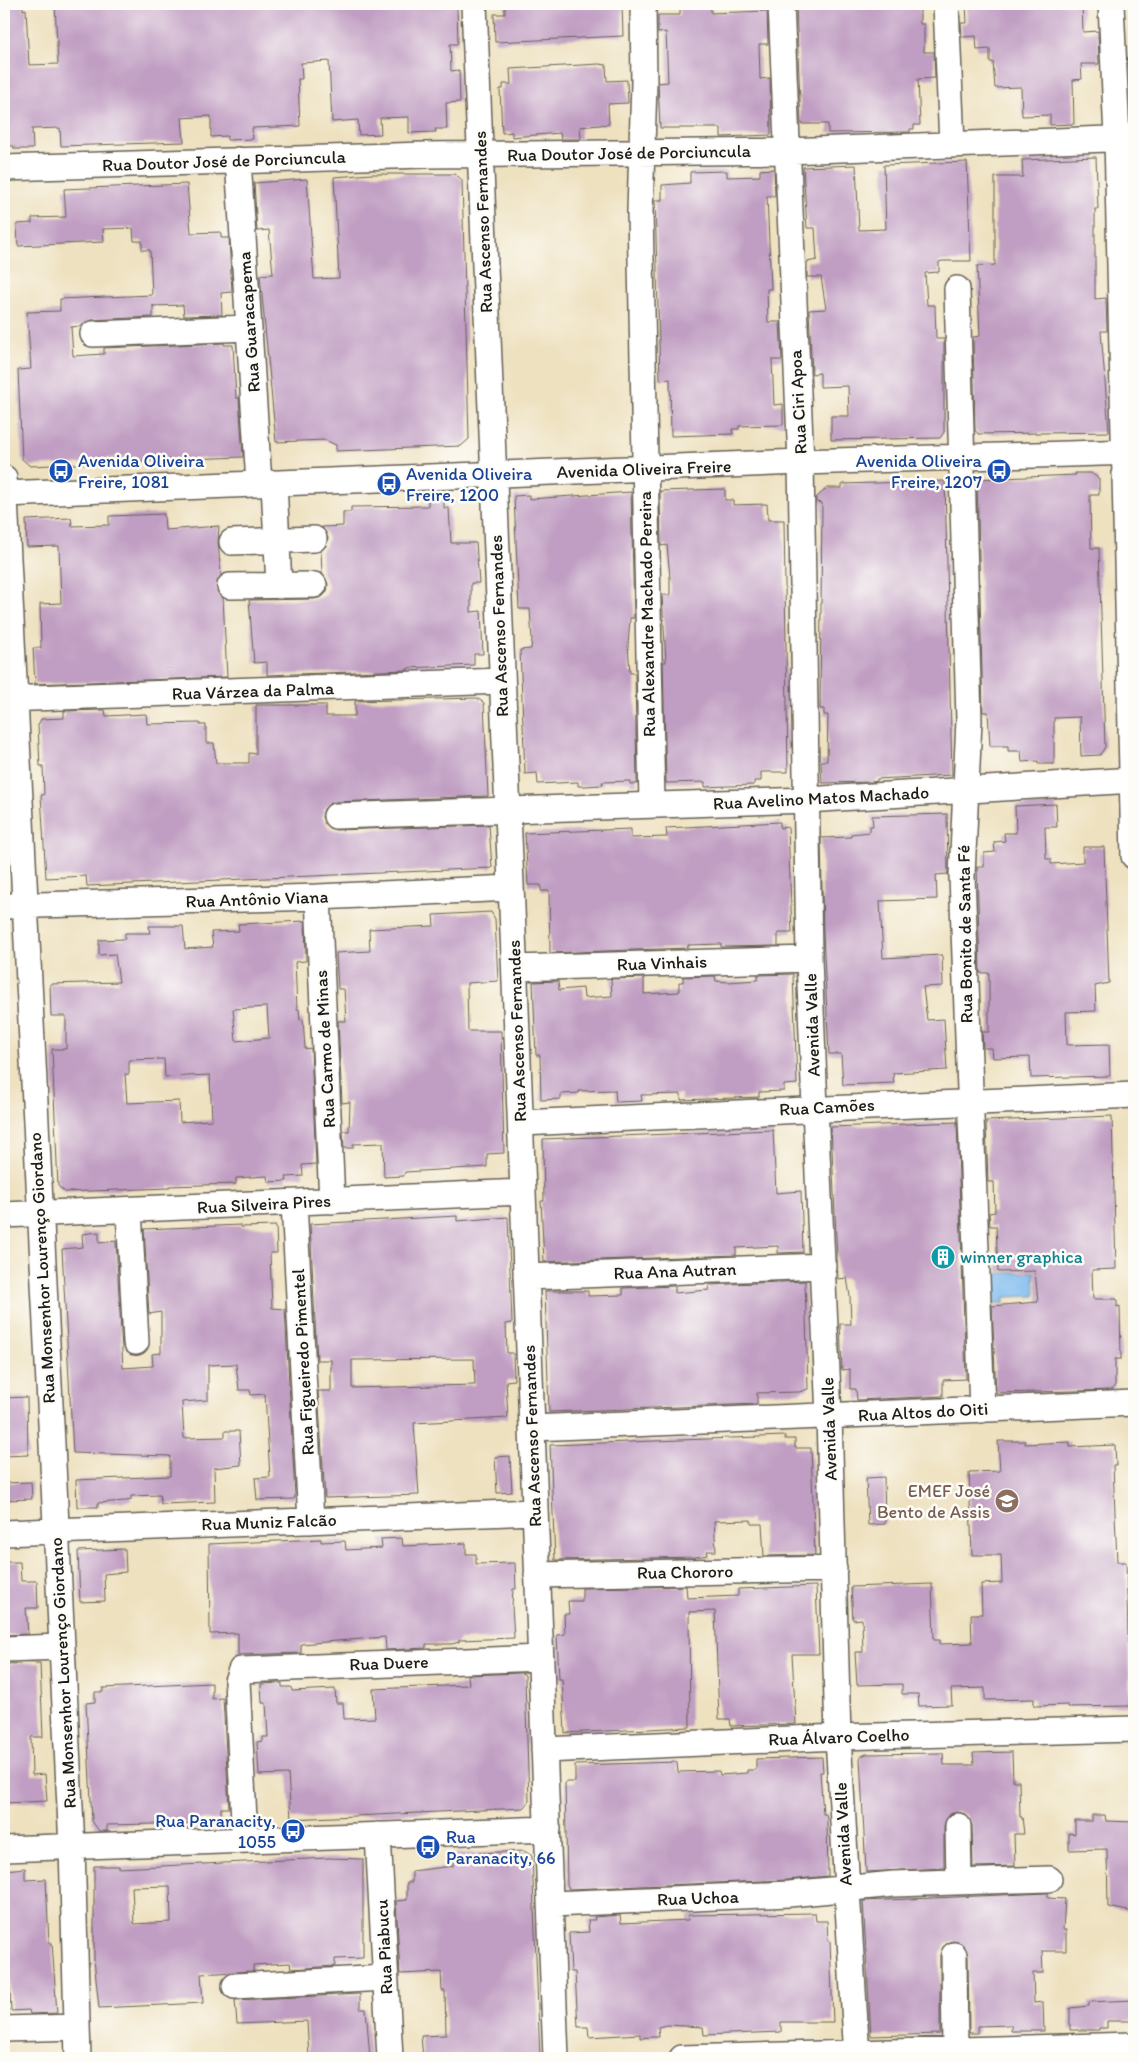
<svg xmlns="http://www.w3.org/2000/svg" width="1138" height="2062" viewBox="0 0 1138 2062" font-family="Itim,sans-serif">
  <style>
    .water { fill: #7ab9ee; stroke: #4b6a85 }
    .building { fill: #c09dc2; fill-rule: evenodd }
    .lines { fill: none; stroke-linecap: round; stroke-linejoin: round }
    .minor-casing { stroke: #666155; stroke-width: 28 }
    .minor { stroke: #fff; stroke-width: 25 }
    .labels { text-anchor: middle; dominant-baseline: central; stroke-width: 5; stroke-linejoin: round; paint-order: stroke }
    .street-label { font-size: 18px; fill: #1c1c1c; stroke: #fdfcf7 }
    .transit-label { font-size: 18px; fill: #164399; stroke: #fdfcf7; text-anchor: start }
    .culture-label { font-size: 18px; fill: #0d838f; stroke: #fdfcf7; text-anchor: start }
    .education-label { font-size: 18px; fill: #785e54; stroke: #fdfcf7; text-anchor: end }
  </style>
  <rect width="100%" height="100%" fill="#fdfcf7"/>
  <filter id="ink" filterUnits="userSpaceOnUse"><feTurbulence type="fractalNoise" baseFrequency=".02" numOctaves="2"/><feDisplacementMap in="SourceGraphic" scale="10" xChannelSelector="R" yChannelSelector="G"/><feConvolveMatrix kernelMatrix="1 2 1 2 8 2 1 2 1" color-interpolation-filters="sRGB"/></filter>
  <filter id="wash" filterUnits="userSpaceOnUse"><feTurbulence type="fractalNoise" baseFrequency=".0096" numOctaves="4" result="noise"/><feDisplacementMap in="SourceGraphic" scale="20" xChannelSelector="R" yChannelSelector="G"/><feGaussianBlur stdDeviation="1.12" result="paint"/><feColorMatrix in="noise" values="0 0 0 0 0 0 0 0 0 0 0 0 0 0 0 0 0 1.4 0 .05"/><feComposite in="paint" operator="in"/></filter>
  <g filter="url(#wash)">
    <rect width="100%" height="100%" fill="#eee1c0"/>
    <!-- water -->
    <path class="water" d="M1034,1272L1035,1296L1005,1297V1303H990L989,1274Z"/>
    <g id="blocks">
      <!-- building -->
      <path class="building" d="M4,4H23V10L26,9L29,65L58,64L55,4H457L458,44H450L451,71L459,70L460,102L446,103L447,129H435L436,132L409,133V117L380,118L381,134L359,135L358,120L332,122L329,61L301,63L302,79H298L300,126L252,128L253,139L227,140V136L211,137V116L182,118L184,142L61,146L60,128L32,129L33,149H14V146H5L4,123L8,122Z
        M505,4H622L623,36L495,42L494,14H505Z
        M680,4H711V13L767,11L768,44H759L760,79L770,78L771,135L721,137V128H660L658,83L668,82L666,32L658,33V15H680Z
        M796,4H920V24H924V52H934L935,78L918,79L920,125H914V129H910V132L828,133V124H801Z
        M966,4H1082L1083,32L1098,31L1099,64H1081L1082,79L1073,80L1074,124L1050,125V115L1022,116L1021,87L995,88L993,62H990V49L977,50L976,36L962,37L961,23H967Z
        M599,64L606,65L607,81L627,80L628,103L608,104L609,124L580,127L581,139H561L560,133L512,137V132L502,133L500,89H503V84H511L510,69Z
        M1096,157L1098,209H1095V299L1106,298L1107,331H1101L1109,432L978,434L975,430L973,337L980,336L977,266L995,265V177H1023L1022,160Z
        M967,162L971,261H942L939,262V272L925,273L927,305H935L936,339H944V432L940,438L831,440V416H849L848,386L820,387V373L812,374L809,310L826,309L821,277H807V262L817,260L815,228H807L803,167L856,165L859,230L886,229L884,165Z
        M774,169L775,196H767L771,289H767L768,322H780L782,360H772L774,405L783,404V425L739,426V429H732L733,434L671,436L670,379L660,380L655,200H662V185L690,183V172L727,171V177L760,176V170Z
        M372,174H455L462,180L469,439L461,446L336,451V445L325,440L276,442L260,275L273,274L269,230L257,231L254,183L307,179L314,279L339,278L334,177Z
        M187,184L191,233L221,232V238H229L232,292L221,293L222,315L184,316L183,305L153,306V305V317L92,320L81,326L71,327L73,356L104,354V348L224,343V345H233L236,398H239L243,457L136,461V457L97,459L98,463L30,466L22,459L18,370L31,369L27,312L60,311V299L152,295L150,250H142V241H134L133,228L103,229L104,242L18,246L17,224L32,223V218L66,217L64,189Z
        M1075,473H1091L1099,479V495H1090L1091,548H1099L1105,747L1100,755L1081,756L1080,717L1054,718V764H1038V761L1022,762L1021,751H1008V746H990L988,712H983L977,479L1076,475Z
        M945,481L952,775L877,779V781L872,782L822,783L821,761H827L828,715H824V709H820L822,503L816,502V498L827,488H842V484Z
        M725,489V500H733V505L767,504L768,520H784L788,772H761V781H754V785L705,787V782L666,783L663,662H666L662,595H670V578L667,545L661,546L660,491Z
        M631,492L634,618H630L628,646L630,673H635L637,784H630V781L602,782L603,785L585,786H578V782L538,784L537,773L525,774L520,650L531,649L532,639L530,609H519L514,496L529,495V499Z
        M428,499H444V508H449L451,543H476L479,583H471V612L481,611L483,654H474V665L408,668V670L267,675V662L254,663L249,600L314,599L322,597L327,592L328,584L322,573L321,551L326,546L328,538L322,527L343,526V512H351V507L428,506Z
        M164,514L165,530L219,526L218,543L221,575L216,587L223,598L227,677L35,684L33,648H41L40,604L61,603L59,546L27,547L26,520L71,518L72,526L109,525V516Z
        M477,698L484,703L488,796L336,802L329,804L324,809L322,817L329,828L336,830L489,825L492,868L87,886L86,876L46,878L41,795H44L43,766H40L38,725L41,719L64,718V711L105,710L106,716L146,714L147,724L200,723V725H206V743H214L216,763H249V753L256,754V705H326V716H355V701Z
        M1056,804L1057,827H1045L1046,859H1051V864L1083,862V847H1104L1109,983L1095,986L1096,1011L1066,1012L1067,1045L1109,1044L1110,1076L1031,1078L1030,1057L993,1058L992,1048H983L982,1032H989V973H980L977,867H984V853L995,852L994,842L1005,841L1004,833H1016L1015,806Z
        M947,814L948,874L936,875L937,899L880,901L883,958L942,955L943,986L923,987L927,1020L944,1019L947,1070L893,1073L894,1083L843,1085L841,1054H829L823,933L821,838L851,837V834L870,832V826H873L872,816Z
        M780,822V828L788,827L792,933H778V946L721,947V944L688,945V948L550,953L549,891H541V885H528L525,833L631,829V838L667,837L666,828Z
        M491,912L495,919L498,981L467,983L468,1031H501L504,1153L487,1154V1167L405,1172L404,1176L384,1177L383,1143L353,1144V1148H344L343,1131H349L350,1102L342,1103L338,1021H346L344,989H338L336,953L370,951L369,929L434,926L433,915Z
        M305,921L306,961L295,962L297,1009H299L300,1020L303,1019L305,1049L311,1048L316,1164L302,1165L303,1176L286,1177L287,1181L268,1182L267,1176L236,1178V1184L169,1186V1188L65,1192L58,1186L52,1049H66V1016H51L50,984L119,982L115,954L99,955V940L125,939V933H150L149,926H183L185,949L213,947L211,932L239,931L238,924ZM267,1007L269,1038L236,1041L233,1009ZM164,1059L165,1077L210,1075L212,1120L180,1122L179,1101L127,1103L125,1074H129V1060Z
        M793,974L797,1084L784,1085V1091L759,1092V1097L681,1100V1094L641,1095L642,1101L616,1102L615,1090L579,1091V1093L561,1094V1099L541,1100L540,1055H536L533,982L558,981L559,990L583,988L584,998L612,996L611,979L644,978V994L679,992V982H683V977L715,976L716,981L728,982L758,980V975Z
        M1112,1116L1116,1269L1092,1270L1093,1299H1117V1307L1120,1306L1121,1359H1115V1385L1112,1390L996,1393L992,1306L1038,1302L1035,1271L998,1272L996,1226H990L989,1213L995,1212L994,1182H988L986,1121Z
        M957,1122L966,1379L943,1380V1396L857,1400L856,1389H850V1369L842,1370L840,1324H851L850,1296L847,1278L838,1279L831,1127Z
        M773,1130L776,1193L801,1191L803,1252L778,1253V1246L736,1248V1255L544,1262L541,1201H544L543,1139Z
        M457,1216V1221L508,1217L512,1323L506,1324L507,1353H513L514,1380L506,1381L508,1418L414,1423L419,1495L325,1498L318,1391H331V1360H317L310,1224ZM474,1359L475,1385L352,1388V1360Z
        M241,1225V1227L276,1226L277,1253H270L272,1308L285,1309L295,1496L294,1499L257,1500L255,1478L270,1477L265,1394L251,1395L250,1390H239L236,1364L208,1365V1400L182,1402L184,1438L225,1437V1431H239L241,1465L214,1468L215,1502L161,1504L160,1495L131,1496V1500L126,1501L98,1503V1507H77L76,1480L170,1476V1456L73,1453L62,1249L83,1247L82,1234L99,1232V1243L116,1241L123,1368L153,1366L152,1354L161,1353V1312L149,1314L144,1229Z
        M805,1281L808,1389L799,1392L757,1393V1404L549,1412L545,1291H588V1296L623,1295V1288L675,1286V1293L709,1290L708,1285Z
        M27,1397L28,1455L4,1456V1398Z
        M785,1436V1439H795V1448H811L815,1555L764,1556L762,1524H751V1520L714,1521L716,1551H707L708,1555L695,1557L555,1560L550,1445Z
        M998,1441H1025V1444L1070,1442V1447L1115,1445L1116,1465H1113L1117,1562H1126L1130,1706L1068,1707V1705L1034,1706V1699L985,1700V1688L951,1689L952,1705L919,1706L918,1694H902V1684L857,1685L855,1652H863L862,1619L853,1620L851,1587L932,1584L934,1640H940V1644L972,1643L971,1614H982L981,1584L1002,1583L1001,1555H972L969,1472L1000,1471Z
        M510,1456L512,1492L497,1493L495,1457Z
        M884,1477L885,1524L868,1525L866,1478Z
        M31,1482L32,1499L5,1500L4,1483Z
        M402,1538L403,1546L466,1543V1554H476V1564L515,1563L516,1589H513L512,1606L514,1638L459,1640V1642L452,1644H426V1648L386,1650L385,1637L301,1644V1653L238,1655V1633L210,1634L209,1544L321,1539V1542L345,1541L346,1550L382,1548L381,1539Z
        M125,1549L126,1572L104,1574L105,1601L80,1602L78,1551Z
        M4,1562H20L21,1581H37L38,1608H26L28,1634L4,1635Z
        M686,1586L687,1598L738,1596V1589L816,1586L819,1654H792L796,1724L731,1726L730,1719H719L715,1611L689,1612L690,1727L565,1733L562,1679H559L557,1635L565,1634L564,1614H569L568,1601H582V1588Z
        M40,1663L43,1737H31L32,1775L45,1774L47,1801L4,1803V1664Z
        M521,1673L525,1675V1679L529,1801L523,1808L291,1819L288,1774L259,1775L257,1742L263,1741V1737H268L266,1703H262L261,1684L282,1683V1687H291L292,1691L335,1689L336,1703H343L344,1719L375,1718L373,1689L469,1685L468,1675Z
        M212,1683V1699L223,1698L229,1808H221V1820H199V1823L107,1825V1831H99L92,1821L86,1703L95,1702V1692H103V1688Z
        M1012,1752L1013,1781H1019L1020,1817H1022L1024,1834H1014L1015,1866L973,1867L972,1825L965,1814L957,1812L950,1814L944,1826V1868L866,1872L860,1757L866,1754L943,1753L944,1765H974L973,1753Z
        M822,1757L823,1772H820L823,1814H826L827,1819L828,1876L788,1880L569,1889L567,1884L565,1782H575V1765L677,1762L678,1772L719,1771L720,1775L747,1773V1770H756V1759Z
        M1092,1815H1105L1106,1821L1134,1822V1912L1108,1907L1107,1849L1069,1850V1833L1075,1834V1821H1092Z
        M524,1851L532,1856L540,2058H423L421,2036L446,2035L445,1991H442L441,1972L400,1974L396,1901L407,1900V1882H412V1871L453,1866L454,1854Z
        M329,1858L363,1859V1958L335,1959V1966L291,1969L290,1963L253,1965V1971L201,1974L203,2003L99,2008L94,1959V1866H119V1868ZM170,1886L171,1922L134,1924L132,1887Z
        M25,1868V1880L46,1879L49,1943H52L57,2013L30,2014L29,2010L11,2011L9,1966H5L4,1870Z
        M1048,1893V1898L1065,1899L1063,1930H1066V1951H1042L1043,1973H1033L1034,2003L1043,2002L1044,2031H1011V2025L978,2026V2033H969L968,1954L961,1943L953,1941L946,1943L940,1955V2034L871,2036L863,1901Z
        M815,1913L816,1921H827L828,1941H830L833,2022H781V2032L704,2035L703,2027L666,2025L658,2027L659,2037H651L640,2038V2034L589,2037L588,2027H578L575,1972H571L569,1933L589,1932L588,1920H595L594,1917L620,1915L621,1923L688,1920V1915Z
        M360,1994V2009H366L370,2058H309L307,2021L237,2024L235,2000Z
        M1134,2000V2021H1107V2028H1099V2030H1070V2008L1089,2006V2002Z"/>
    </g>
  </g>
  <g filter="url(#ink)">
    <use href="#blocks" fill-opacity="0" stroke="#666155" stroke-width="1"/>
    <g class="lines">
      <defs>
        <path id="minor" d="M474,4L514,956L556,2058
          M643,4L644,83L640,211L652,805
          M781,4L801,462L809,959L815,1108L829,1416L838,1737L857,2058
          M946,4L952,145
          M1111,4L1117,138L1134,856
          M238,160L259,483
          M4,168L424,155L787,151L1134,138
          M957,289L969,720L962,876L982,1410
          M93,334L249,328
          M4,478L72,1847L78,2058
          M274,483L279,586
          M4,494L801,462L1134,452
          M232,542L314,539
          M230,586L314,585
          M4,699L502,681
          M336,816L806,800L1134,780
          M318,897L332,1201
          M4,906L318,897L511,888
          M515,968L809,959
          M521,1123L1134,1095
          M294,1203L311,1521
          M129,1210L136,1342
          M4,1215L523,1192
          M526,1277L823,1266
          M532,1428L1134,1403
          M4,1533L535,1512
          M537,1575L834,1569
          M4,1649L61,1647
          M544,1750L838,1737L1134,1729
          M958,1826L959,1881
          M378,1835L390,2058
          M245,1840L237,1681L241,1670L541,1658
          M4,1849L548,1829
          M551,1904L789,1894L894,1884L1049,1879
          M954,1955L955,2050
          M235,1986L385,1978
          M4,2029L77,2027
          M682,2058L1134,2045"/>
      </defs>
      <!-- minor casing -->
      <use href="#minor" class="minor-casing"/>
      <!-- minor -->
      <use href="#minor" class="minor"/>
    </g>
  </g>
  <!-- icons -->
  <defs>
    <symbol id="bus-disc" viewBox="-11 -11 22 22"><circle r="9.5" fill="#1a4fb4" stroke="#fdfcf7"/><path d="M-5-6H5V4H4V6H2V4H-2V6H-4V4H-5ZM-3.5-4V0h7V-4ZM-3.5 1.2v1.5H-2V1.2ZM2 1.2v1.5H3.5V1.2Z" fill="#fff"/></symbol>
    <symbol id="building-disc" viewBox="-11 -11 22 22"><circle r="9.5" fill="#0f9aa8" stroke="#fdfcf7"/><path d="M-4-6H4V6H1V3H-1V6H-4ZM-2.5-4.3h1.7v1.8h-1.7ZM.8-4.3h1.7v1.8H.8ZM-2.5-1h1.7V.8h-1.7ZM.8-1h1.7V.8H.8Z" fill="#fff"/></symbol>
    <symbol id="school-disc" viewBox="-11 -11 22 22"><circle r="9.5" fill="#8d6e63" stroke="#fdfcf7"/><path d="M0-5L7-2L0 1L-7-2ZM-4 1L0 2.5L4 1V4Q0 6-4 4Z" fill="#fff"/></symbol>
  </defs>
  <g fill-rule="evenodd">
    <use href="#bus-disc" x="47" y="457" width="28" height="28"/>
    <use href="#bus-disc" x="985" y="457" width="28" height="28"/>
    <use href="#bus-disc" x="375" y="470" width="28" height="28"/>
    <use href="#building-disc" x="929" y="1243" width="28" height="28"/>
    <use href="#school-disc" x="993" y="1487" width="28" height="28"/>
    <use href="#bus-disc" x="279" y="1817" width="28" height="28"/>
    <use href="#bus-disc" x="414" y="1833" width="28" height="28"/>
  </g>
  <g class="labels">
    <!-- street labels -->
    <g class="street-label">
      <text transform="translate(629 153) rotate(-1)">Rua Doutor José de Porciuncula</text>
      <text transform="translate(224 161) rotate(-2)">Rua Doutor José de Porciuncula</text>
      <text transform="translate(483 222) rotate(-92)">Rua Ascenso Fernandes</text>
      <text transform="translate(249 322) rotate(-94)">Rua Guaracapema</text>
      <text transform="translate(798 402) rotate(-93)">Rua Ciri Apoa</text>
      <text transform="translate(644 469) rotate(-2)">Avenida Oliveira Freire</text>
      <text transform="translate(647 614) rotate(-91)">Rua Alexandre Machado Pereira</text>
      <text transform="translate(499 626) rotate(-92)">Rua Ascenso Fernandes</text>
      <text transform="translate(253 691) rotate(-2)">Rua Várzea da Palma</text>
      <text transform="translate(821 798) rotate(-3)">Rua Avelino Matos Machado</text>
      <text transform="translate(257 899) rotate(-2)">Rua Antônio Viana</text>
      <text transform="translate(965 934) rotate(-91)">Rua Bonito de Santa Fé</text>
      <text transform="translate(662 963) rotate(-2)">Rua Vinhais</text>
      <text transform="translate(812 1025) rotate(-92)">Avenida Valle</text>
      <text transform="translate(517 1031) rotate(-92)">Rua Ascenso Fernandes</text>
      <text transform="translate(325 1049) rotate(-93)">Rua Carmo de Minas</text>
      <text transform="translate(827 1107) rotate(-3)">Rua Camões</text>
      <text transform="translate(264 1204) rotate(-3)">Rua Silveira Pires</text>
      <text transform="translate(42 1268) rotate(-93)">Rua Monsenhor Lourenço Giordano</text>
      <text transform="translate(675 1271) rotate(-2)">Rua Ana Autran</text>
      <text transform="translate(303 1362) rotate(-93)">Rua Figueiredo Pimentel</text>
      <text transform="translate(923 1412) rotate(-3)">Rua Altos do Oiti</text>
      <text transform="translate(829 1429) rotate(-92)">Avenida Valle</text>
      <text transform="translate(532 1436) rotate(-92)">Rua Ascenso Fernandes</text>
      <text transform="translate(269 1522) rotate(-2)">Rua Muniz Falcão</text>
      <text transform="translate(685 1572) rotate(-1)">Rua Chororo</text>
      <text transform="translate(389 1663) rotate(-2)">Rua Duere</text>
      <text transform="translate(63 1673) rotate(-93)">Rua Monsenhor Lourenço Giordano</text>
      <text transform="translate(839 1737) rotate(-2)">Rua Álvaro Coelho</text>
      <text transform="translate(843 1834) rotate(-93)">Avenida Valle</text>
      <text transform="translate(698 1898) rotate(-2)">Rua Uchoa</text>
      <text transform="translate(384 1947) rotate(-93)">Rua Piabucu</text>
    </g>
    <!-- transit labels -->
    <g class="transit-label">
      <text x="78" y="461">Avenida Oliveira<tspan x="78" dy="21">Freire, 1081</tspan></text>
      <text x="982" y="461" text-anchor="end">Avenida Oliveira<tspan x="982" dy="21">Freire, 1207</tspan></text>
      <text x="406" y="474">Avenida Oliveira<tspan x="406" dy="21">Freire, 1200</tspan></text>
      <text x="276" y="1821" text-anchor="end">Rua Paranacity,<tspan x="276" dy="21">1055</tspan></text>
      <text x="446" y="1837">Rua<tspan x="446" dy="21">Paranacity, 66</tspan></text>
    </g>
    <!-- culture labels -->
    <g class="culture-label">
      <text x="960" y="1257">winner graphica</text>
    </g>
    <!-- education labels -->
    <g class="education-label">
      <text x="990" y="1491">EMEF José<tspan x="990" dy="21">Bento de Assis</tspan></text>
    </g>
  </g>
  <!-- margin -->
  <rect width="1138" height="2062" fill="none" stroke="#fdfcf7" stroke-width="20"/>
</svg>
